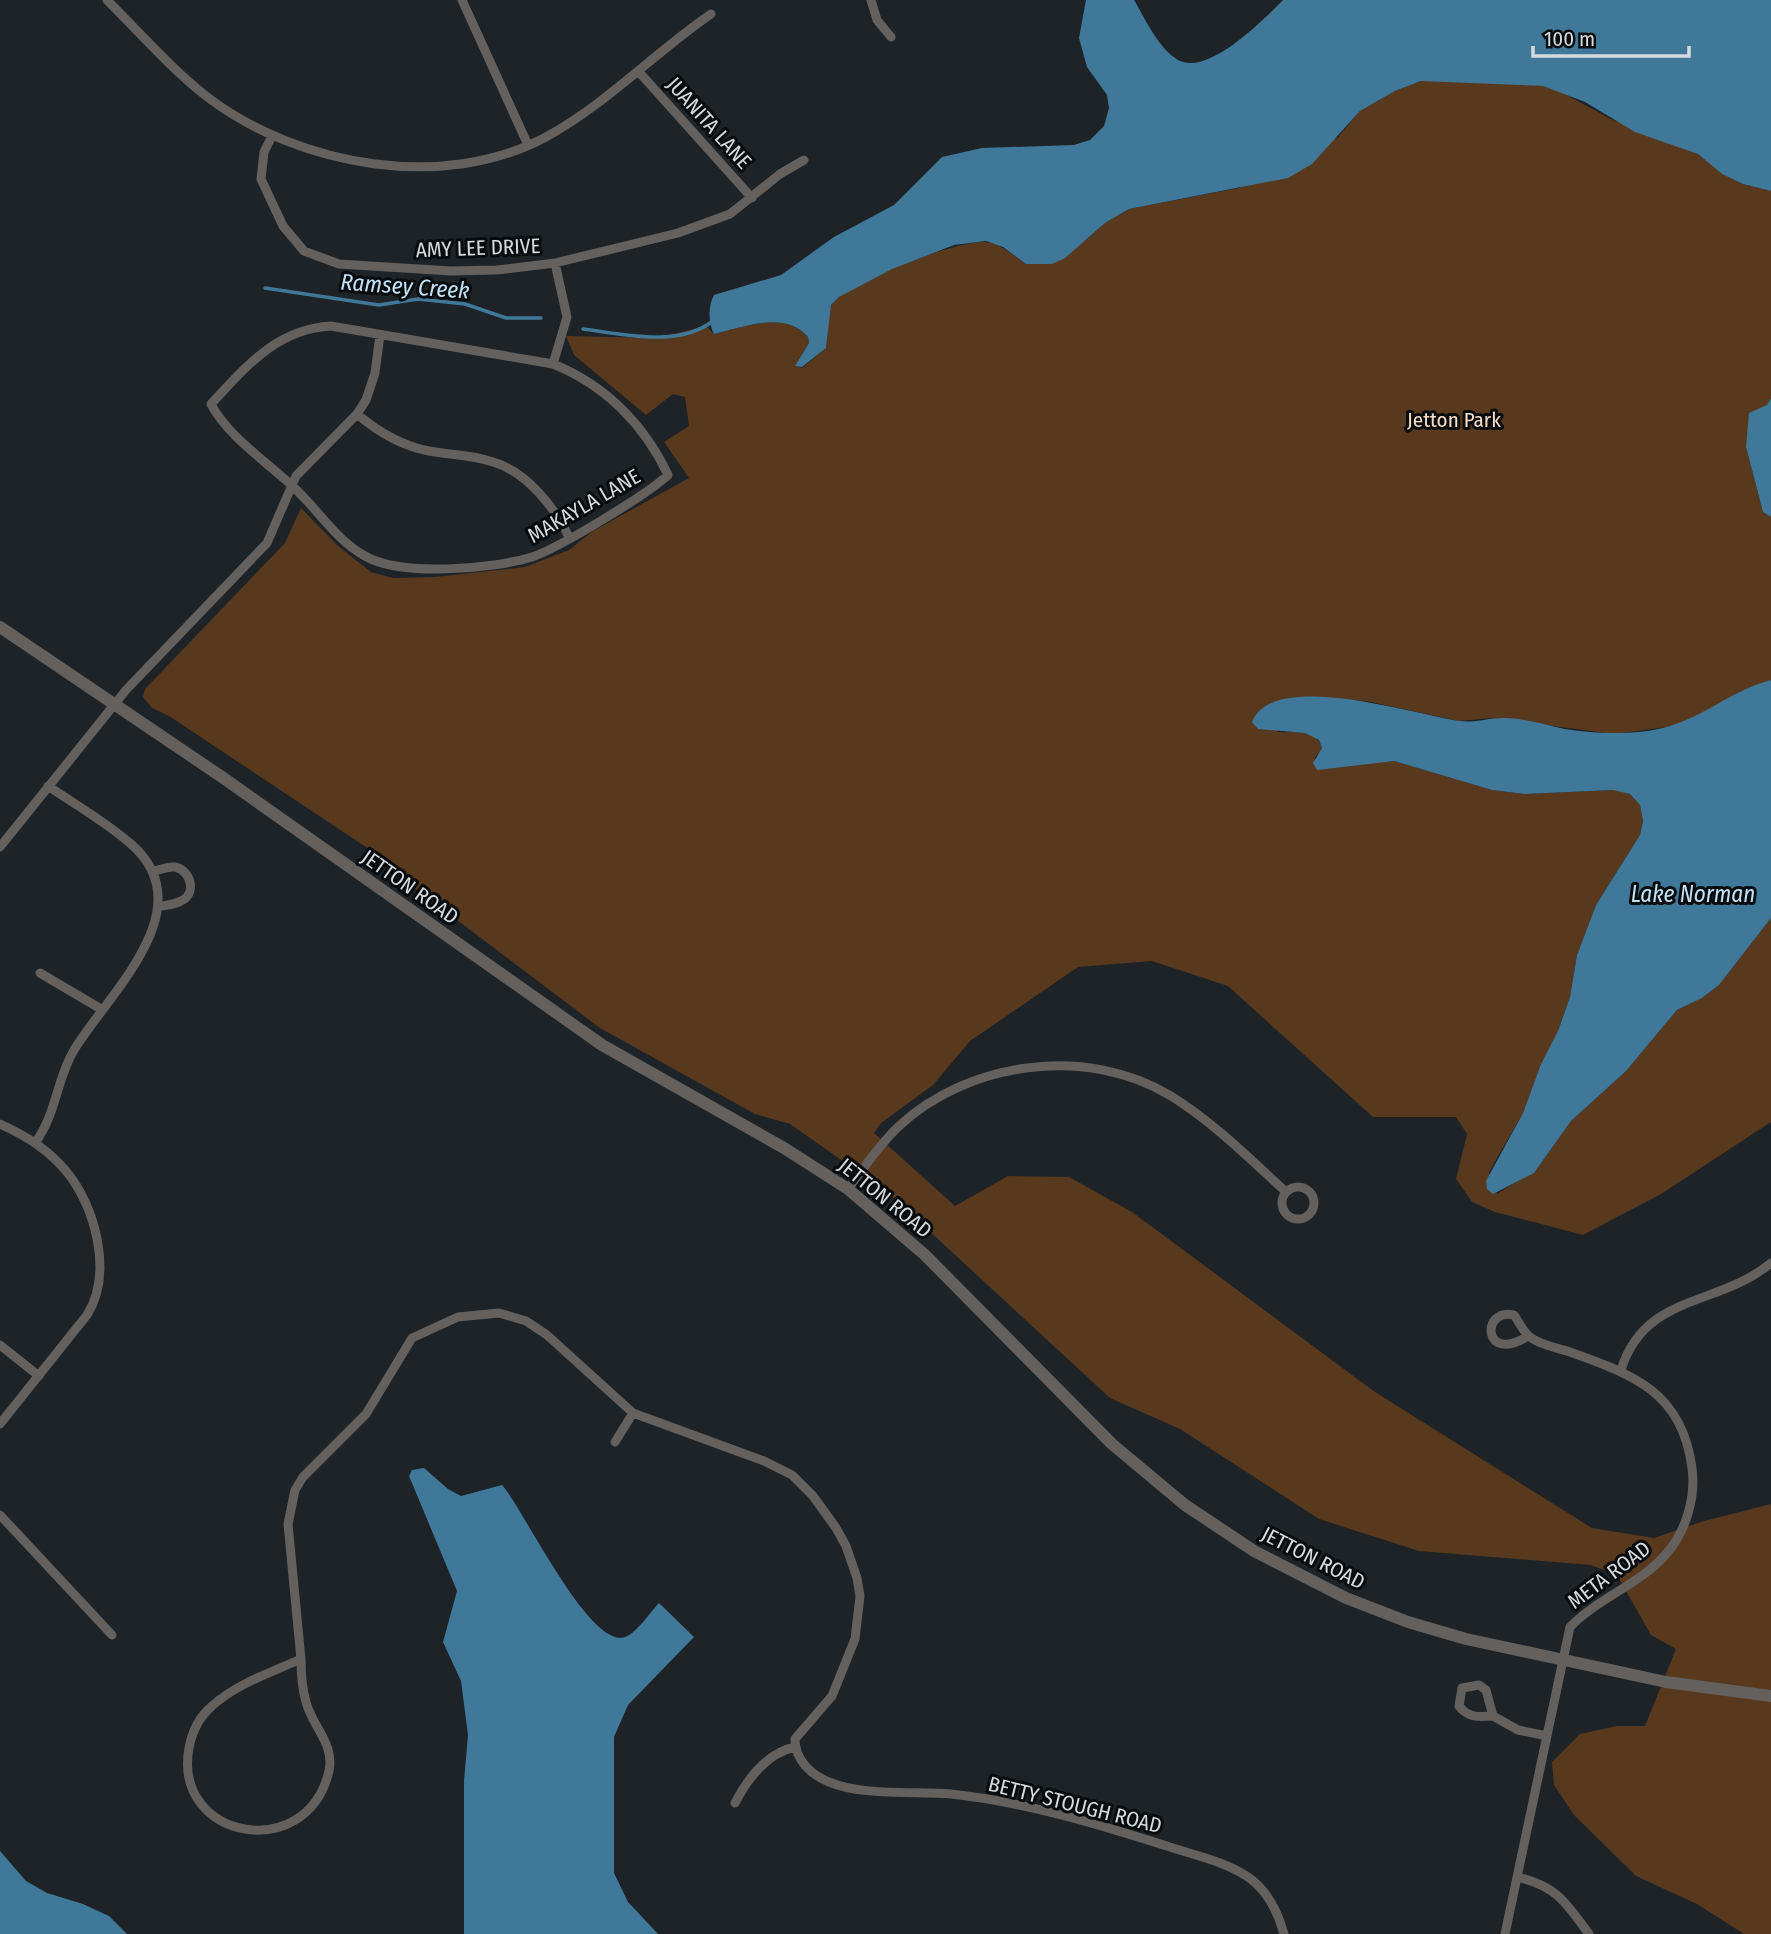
<svg xmlns="http://www.w3.org/2000/svg" width="1771" height="1934" viewBox="0 0 1771 1934" font-family="'Fira Sans Condensed',sans-serif">
  <style>
    .green { fill: #58391e }
    .water { fill: #407899 }
    .lines { fill: none; stroke-linecap: round; stroke-linejoin: round }
    .stream { stroke: #407899; stroke-width: 3.5 }
    .minor { stroke: #63605e; stroke-width: 9 }
    .tertiary { stroke: #63605e; stroke-width: 12 }
    .labels { text-anchor: middle; dominant-baseline: central; stroke-width: 6; stroke-linejoin: round; paint-order: stroke }
    .street-label { font-size: 21px; fill: #d5dadc; stroke: #090c0e }
    .park-label { font-size: 21px; fill: #f7dbc4; stroke: #090c0e }
    .water-label { font-size: 23px; font-style: italic; fill: #c1e1f5; stroke: #090c0e }
  </style>
  <rect width="100%" height="100%" fill="#1d2327"/>
  <!-- green -->
  <path class="green" d="M1443,80L1543,86L1563,93L1611,119L1698,154L1722,174L1743,184L1771,191V398L1746,447L1763,512L1771,517V680L1744,691L1692,720L1667,727L1614,734L1492,718L1459,721L1366,701L1307,697L1277,732C1294,733 1316,728 1322,748L1314,759L1364,763L1394,761L1492,790L1525,794L1614,790L1630,794L1640,805L1643,821L1640,835L1596,905L1577,955L1570,997L1554,1042L1541,1064L1523,1113L1489,1172L1497,1194L1537,1169L1571,1121L1626,1071L1677,1010L1702,998L1719,985L1771,918V1122L1661,1194L1583,1235L1495,1212L1472,1202L1456,1179L1467,1134L1456,1117H1373L1228,986L1152,961L1078,967L970,1041L933,1085L881,1123L874,1133L955,1206L1008,1176L1069,1177L1132,1212L1375,1392L1592,1528L1654,1538L1704,1521L1771,1504V1934H1744L1697,1904L1636,1876L1574,1815L1554,1785L1552,1762L1580,1734L1617,1726H1645L1676,1649L1651,1635L1617,1575L1591,1565L1419,1551L1319,1519L1180,1429L1110,1398L887,1192L790,1124L755,1114L600,1028L387,867L375,853L169,716L152,708L143,697L145,689L285,543L301,508L338,546L371,572L393,578L435,577L525,567L569,550L593,531L689,478L664,442L689,426L685,397L673,394L646,415L574,355L566,336L657,338L706,326L714,334C744,327 784,310 808,337L809,343L795,366L802,368L826,348C829,336 826,314 831,306C845,281 954,242 983,242C999,242 1013,255 1026,264L1086,240L1105,223L1129,209L1239,188L1338,137L1360,111L1395,91L1421,81Z"/>
  <!-- water -->
  <path class="water" d="M1086,0H1134C1146,20 1156,44 1175,58C1204,81 1264,19 1283,0H1771V191L1743,184L1722,174L1698,154L1635,132L1585,102L1543,86L1421,81L1395,91L1360,111L1312,164L1288,178L1129,209L1105,223L1065,258L1052,264H1026L1003,247L986,241L954,245L892,269L839,297L831,305L826,348L802,367L795,366L809,343L808,337C785,310 744,327 714,334C708,322 708,306 714,295L781,275L834,237L894,205L942,157L982,148L1074,145L1090,140L1104,126L1109,108L1107,95L1087,67L1079,38Z
    M1771,398V517L1763,512L1746,447L1749,413L1767,405Z
    M1771,680V918L1719,985L1702,998L1677,1010L1626,1071L1571,1121L1534,1173L1493,1194L1487,1189L1486,1181L1523,1113L1541,1064L1558,1031L1570,997L1577,955L1596,905L1640,835L1643,821L1640,805L1630,794L1613,790L1525,794L1492,790L1394,761L1317,770L1313,763L1322,748L1319,740L1305,733L1258,729L1252,722C1273,668 1419,716 1460,721C1476,723 1491,717 1507,718C1527,719 1546,725 1565,729C1590,733 1614,734 1639,732C1697,727 1722,693 1771,680Z
    M424,1468L448,1489L461,1496L502,1485C523,1508 590,1650 625,1637C637,1633 650,1612 659,1603L694,1637L628,1705L614,1737V1873L628,1902L658,1934H464V1781L468,1735L461,1681L443,1642L457,1591L409,1476L412,1470Z
    M0,1851L26,1881L47,1893L83,1904L109,1916L127,1934H0Z"/>
  <g class="lines">
    <!-- stream -->
    <path class="stream" d="M265,288L379,305L418,299L465,304L506,318H541
      M583,329C623,334 678,348 713,321"/>
    <!-- minor -->
    <path class="minor" d="M107,0C140,33 172,70 210,99C300,166 444,192 546,137C608,103 654,53 711,14
      M462,0L528,145
      M871,0L877,20L891,37
      M639,72L752,198
      M272,136L264,152L261,179L283,226L304,251L339,264L451,271L497,270L555,263L678,233L730,214L780,174L804,160
      M331,326L553,364C605,385 644,424 668,475C648,494 559,548 532,557C493,569 401,577 365,556C334,539 316,506 289,483C264,460 227,435 211,404C246,367 276,329 331,326Z
      M553,364L567,317L555,263
      M357,414C377,431 402,446 429,451C450,455 473,455 493,462C527,472 555,508 569,537
      M0,847L126,690L267,543L296,476L357,414L366,400L375,373L380,335
      M152,872C160,870 167,866 175,867C191,870 197,894 181,901C174,905 165,905 158,907
      M40,973L101,1009
      M0,1124C25,1135 49,1150 66,1171C96,1207 113,1274 87,1315L0,1424
      M35,1143C57,1113 56,1080 74,1050C108,994 205,908 131,844C106,822 76,805 48,786
      M1282 1203a16 16 0 1 1 32 0a16 16 0 1 1-32 0Z
      M848,1189C863,1169 879,1145 898,1127C968,1061 1088,1045 1171,1096C1213,1122 1250,1159 1286,1192
      M0,1345L39,1376
      M1621,1370C1645,1293 1718,1307 1771,1263
      M615,1442L633,1413
      M0,1515L112,1635
      M301,1659L288,1524L295,1490L303,1477L366,1414L412,1338L458,1317L499,1313L526,1321L547,1335L633,1413L764,1461L792,1475L813,1496L836,1528L846,1546L857,1578L860,1596L855,1639L832,1696L795,1739C795,1760 811,1775 829,1782C862,1796 914,1791 951,1794C1026,1802 1101,1825 1173,1848C1197,1856 1226,1862 1248,1877C1267,1890 1278,1912 1284,1934
      M301,1659C301,1674 302,1688 306,1702C312,1726 335,1744 329,1771C307,1865 172,1839 189,1748C192,1732 199,1717 212,1706C236,1684 272,1672 301,1659Z
      M1493,1716C1479,1717 1468,1718 1459,1706L1462,1688L1479,1685L1486,1690L1493,1716L1518,1730L1547,1736
      M735,1803C748,1778 767,1753 795,1747
      M1517,1877C1557,1886 1566,1903 1589,1934
      M1505,1934L1570,1627C1599,1597 1640,1585 1667,1553C1686,1531 1696,1497 1692,1468C1682,1392 1634,1375 1570,1352C1558,1348 1540,1345 1530,1337C1524,1333 1519,1322 1514,1315C1481,1307 1482,1365 1528,1336"/>
    <!-- tertiary -->
    <path class="tertiary" d="M0,627L222,777L602,1045L784,1148L848,1189L925,1255L1112,1444L1185,1505L1254,1551L1346,1598L1408,1622L1466,1639L1666,1682L1771,1696"/>
  </g>
  <g class="labels">
    <!-- street labels -->
    <g class="street-label">
      <text transform="translate(709 123) rotate(48)">JUANITA LANE</text>
      <text transform="translate(478 248) rotate(-2)">AMY LEE DRIVE</text>
      <text transform="translate(584 506) rotate(-30)">MAKAYLA LANE</text>
      <text transform="translate(410 887) rotate(35)">JETTON ROAD</text>
      <text transform="translate(885 1198) rotate(39)">JETTON ROAD</text>
      <text transform="translate(1313 1558) rotate(27)">JETTON ROAD</text>
      <text transform="translate(1609 1575) rotate(-37)">META ROAD</text>
      <text transform="translate(1075 1805) rotate(14)">BETTY STOUGH ROAD</text>
    </g>
    <!-- park labels -->
    <g class="park-label">
      <text x="1454" y="420">Jetton Park</text>
    </g>
    <!-- water labels -->
    <g class="water-label">
      <text transform="translate(405 286) rotate(4)">Ramsey Creek</text>
      <text x="1693" y="894">Lake Norman</text>
    </g>
  </g>
  <!-- scale -->
  <path d="M1533 46v10h156v-10" fill="none" stroke="#d5dadc" stroke-width="3.5"/>
  <text x="1544" y="46" font-size="21" fill="#d5dadc" stroke="#090c0e" stroke-width="5" paint-order="stroke">100 m</text>
</svg>
